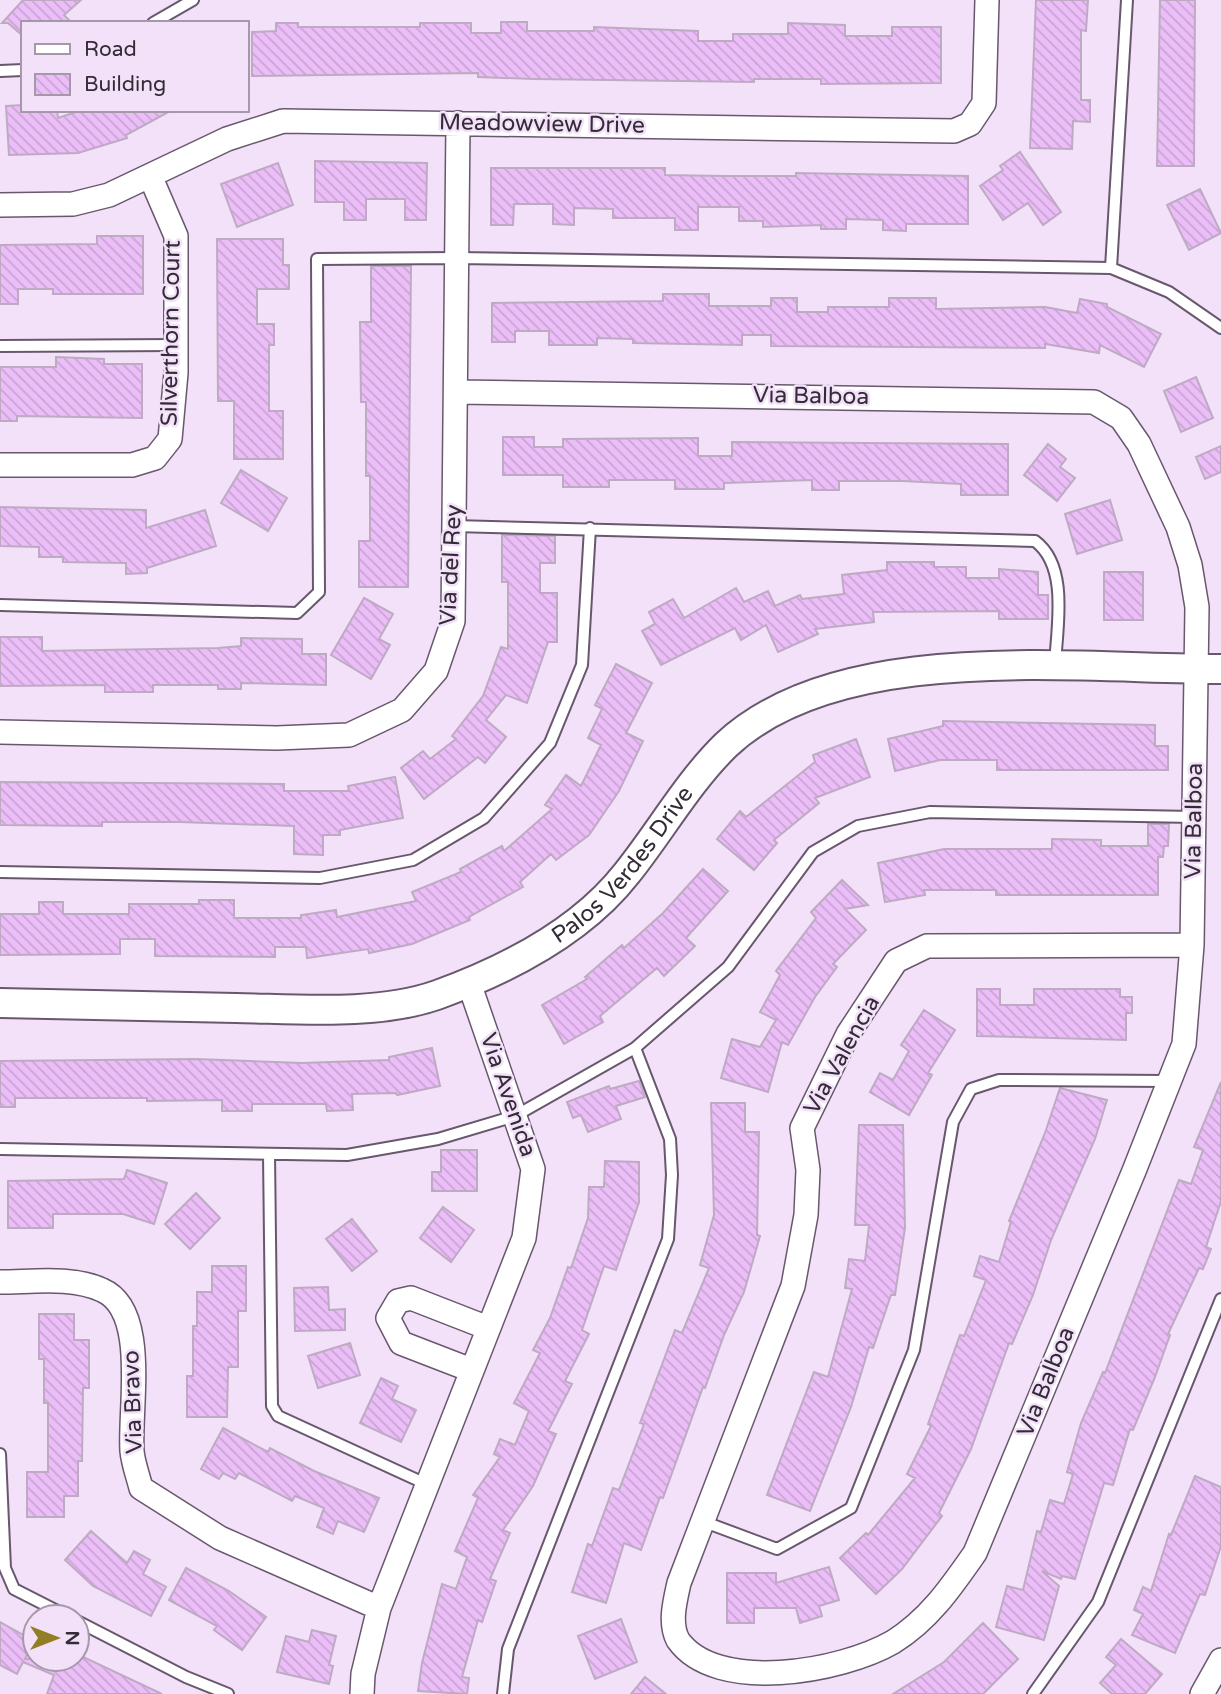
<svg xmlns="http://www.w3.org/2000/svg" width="1221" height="1694" viewBox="0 0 1221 1694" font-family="'Varela Round',sans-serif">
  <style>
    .building { fill: url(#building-back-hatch); stroke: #beabc3; stroke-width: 2 }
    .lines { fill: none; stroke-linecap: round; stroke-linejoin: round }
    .service-casing { stroke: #68586d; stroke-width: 14 }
    .minor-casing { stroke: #68586d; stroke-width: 26 }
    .tertiary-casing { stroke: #68586d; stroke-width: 32 }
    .service { stroke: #fff; stroke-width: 10 }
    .minor { stroke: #fff; stroke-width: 23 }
    .tertiary { stroke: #fff; stroke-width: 28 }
    .labels { text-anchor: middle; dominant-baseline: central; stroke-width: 5; stroke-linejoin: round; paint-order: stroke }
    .street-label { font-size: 23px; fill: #332c36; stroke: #f3e0f9 }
  </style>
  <defs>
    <pattern id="building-back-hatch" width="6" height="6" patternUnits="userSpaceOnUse" patternTransform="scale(1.75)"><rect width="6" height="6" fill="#ebbef8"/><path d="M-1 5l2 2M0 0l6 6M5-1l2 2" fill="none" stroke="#caa3d5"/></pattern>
  </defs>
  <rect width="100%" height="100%" fill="#f3e0f9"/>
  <!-- building -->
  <path class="building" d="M23,0H81L64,15L72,23H23V36L8,23H2Z
    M1036,0H1088L1086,31L1081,30V100H1090V122L1073,121L1072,149L1030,148Z
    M1160,0H1195L1194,166H1157Z
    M501,22H527V31H594V27L698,31V41H733V34H788V23L845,25V36H892V27H941V83L821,84V79H754V82L534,79L478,77V73L252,76V32L276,31V23H298V27H420V23H471V33H501Z
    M23,105V110H57L58,118L82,110H172L126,135L127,138L78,153L9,155L6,106Z
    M1020,152L1061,212L1043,225L1028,203L1003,220L980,186L1003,170L1000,166Z
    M315,161L427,163L426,220H405V199H366V220H344V202H315Z
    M278,163L293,205L237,227L221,184Z
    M491,168H665V175L723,176H796V173L968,176V224H906V231L883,230V220L846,219V229H821V225L763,227V221H739V207H698V230H675V218H613V209L574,208V225L553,224V204H514L513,225H491Z
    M1200,189L1221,233L1189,250L1167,205Z
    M97,236H143V294H53V289H18V304H0V245L97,244Z
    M217,239H283V265H289V289H257V324H274V345H269V411H283V459H234V401H218Z
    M371,266H411L408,587H359V541H370V476H366V402H361L360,322H371Z
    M663,294H709V306H771V298H797V312H828V307H889V298H936V309L1045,307L1077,313L1080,299L1107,304V307L1161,334L1144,367L1100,345L1099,353L1045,344V348L771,346V335H742V345L633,343V339L597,338V345H549V331H515V342H492V303L663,301Z
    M56,357L104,359V364H142V418L17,416V421H0V367H56Z
    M1196,377L1213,418L1181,432L1164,391Z
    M503,437H534V447H563V439L698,438V456H732V442L1008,444V495H961V484L903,481H839V490H812V480L724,483V489H675V480H609V487H563V475H503Z
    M1048,444L1066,459L1060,467L1075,478L1057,501L1024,475Z
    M1221,446V472L1205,479L1196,457Z
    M241,470L287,498L268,531L221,503Z
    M1110,500L1122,540L1077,554L1065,514Z
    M0,507L146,510V528L205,510L216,546L147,568V573L126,574V563L63,562V557H39V547L0,546Z
    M502,535L555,536V563H540V593H557V642H548L527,703L506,695L486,720L506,737L485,763L478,757L424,799L401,768L423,751L430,759L456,739L452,736L483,696L501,647L508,649V582H502Z
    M887,562H934V567H966V578H999V569L1038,572V595H1048V619H999V611L873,612L874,622L815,629L818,634L778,652L766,625L741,640L735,628L661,665L642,631L655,624L649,612L673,599L684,618L736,588L744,602L768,591L775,606L800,595L802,599L844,594L842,575L887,570Z
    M1104,572H1143V620H1104Z
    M364,598L393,614L379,639L390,645L371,679L331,655Z
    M0,637H42V651L218,648L241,646V638L302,639V654H326V685L241,683V689H218V685H153V692H105V685L0,686Z
    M616,664L652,683L626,733L643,741L619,791L589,835L556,860L551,854L520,882L523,887L469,917L470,920L412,944L369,953L368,949L307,958L306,947H275V957L155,956V939H120V954L0,955V914H39V902H63V914H129V904H199V900H234V918H301V915L336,910L337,917L416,901L412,892L461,872L460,869L502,846L504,851L552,809L545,805L566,775L581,786L601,745L588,738L602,709L595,705Z
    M943,721L1155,725V746H1168V770H997V760H940L895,771L888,739L943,726Z
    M856,739L870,777L815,798L819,803L774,840L777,843L754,870L717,839L740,811L746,817L815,762L813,755Z
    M395,777L403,818L340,830V835H323V855L294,854V826L180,822H102V826L0,825V782L284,784V791H349L348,786Z
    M1148,824H1169L1168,846H1164L1163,857H1158V895H996V890H924L925,895L885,902L878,863L944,849H1052V839L1101,840V846H1148Z
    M703,869L728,891L686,938L695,946L664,976L657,968L600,1016L603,1022L564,1044L542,1005L587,979L585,977L622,945L624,948L663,913Z
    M842,880L868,905L845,909L866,930L833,964L837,967L815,997L788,1045L782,1042L768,1092L721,1078L732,1039L760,1047L776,1020L760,1012L780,975L776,971L816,918L811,912Z
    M977,989H1000V1005H1034V989H1120V997H1132V1013H1126V1040L977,1036Z
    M924,1010L955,1030L928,1073L932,1075L909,1115L870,1092L880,1073L893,1080L909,1051L901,1045Z
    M432,1048L440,1086L397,1095L396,1093L352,1094L353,1110L327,1111L326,1104H252V1111H222V1100L147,1101V1098H15V1107H0V1061L196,1059L302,1063L389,1060V1057Z
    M639,1081L645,1097L616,1106L621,1119L588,1132L581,1115L573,1118L567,1102L609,1086L610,1089Z
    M1221,1082V1201L1206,1247L1211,1249L1203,1269L1199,1268L1168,1334L1170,1335L1155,1377L1133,1430L1130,1429L1113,1485L1104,1483L1075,1579L1062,1576L1061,1579L1042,1571L1059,1586L1044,1640L996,1627L1007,1586L1023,1590L1037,1531L1041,1532L1050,1500L1064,1504L1073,1474L1067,1472L1081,1423L1103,1372L1105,1373L1179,1180L1191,1184L1203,1150L1194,1147Z
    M1060,1088L1107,1100L1095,1139L1051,1240L1033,1295L1012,1344L1009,1343L971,1449L939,1513L942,1516L902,1569L876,1594L840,1558L866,1533L868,1535L915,1478L907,1474L931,1426L928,1424L960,1335L964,1336L986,1280L974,1276L980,1256L999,1262L1011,1222L1009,1221L1045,1133Z
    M711,1103H745V1132H759L757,1235L760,1236L744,1292L724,1335L705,1388L703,1387L663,1498L660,1497L641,1550L624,1543L606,1603L572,1592L588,1544L592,1546L613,1488L619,1490L644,1424L640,1423L675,1330L682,1333L709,1268L700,1265L714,1215Z
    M859,1125H903L905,1228L895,1295H891L873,1348L869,1347L851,1407L810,1511L767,1495L814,1372L828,1377L852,1289L845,1288L849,1259L865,1261L869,1225H855Z
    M441,1150H477V1191H432V1172H441Z
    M605,1161L639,1162V1202L616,1270L604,1266L582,1330L589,1334L565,1381L572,1384L548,1431L556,1434L533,1486L503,1530L510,1533L490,1579L496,1581L482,1622L478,1620L462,1677L469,1678L467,1694L418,1691L422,1663L442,1584L456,1589L467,1557L455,1551L478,1498L473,1495L500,1457L494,1454L500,1439L515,1445L529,1411L514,1403L540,1353L533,1350L550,1318L568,1267L571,1268L588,1218L589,1187H604Z
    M127,1170L167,1183L154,1224L123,1214H53V1228H8V1181L124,1179Z
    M196,1193L220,1218L190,1249L165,1224Z
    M443,1207L474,1230L451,1262L420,1238Z
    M352,1219L377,1251L352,1271L326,1239Z
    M212,1266H246V1311H238V1367H228L227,1417H187V1376H193V1326H197V1292H212Z
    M328,1287L329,1310L345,1309V1330L295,1331L294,1288Z
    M39,1314H74V1340H89V1388H83L82,1461H78V1496H64V1517H27V1472H48V1403H44V1359H39Z
    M350,1343L360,1375L318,1388L308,1356Z
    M381,1378L398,1386L392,1399L416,1410L401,1442L360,1423Z
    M223,1428L268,1452L270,1448L314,1471L379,1498L364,1532L338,1521L333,1534L317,1527L324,1508L295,1496L292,1501L239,1473L235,1479L223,1473L219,1479L201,1469Z
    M1195,1476L1221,1487V1546L1205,1595L1200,1594L1175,1653L1132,1635L1143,1614L1134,1610L1143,1587L1151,1591L1169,1534L1171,1535Z
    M91,1531L127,1563L134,1551L150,1560L143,1574L166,1587L151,1616L93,1586L65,1560Z
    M829,1567L839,1600L819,1606L822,1616L800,1623L796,1608H754V1623H727V1573H776V1583Z
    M186,1568L229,1591L266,1617L242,1650L214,1630L217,1626L169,1600Z
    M621,1619L637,1662L595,1679L578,1636Z
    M0,1622L34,1641L25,1659H77V1654L162,1694H47L54,1675L23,1662L17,1674L0,1665Z
    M983,1623L1018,1659L983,1694H893L944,1662Z
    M312,1630L336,1636L329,1665L333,1666L329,1684L277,1672L286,1636L309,1642Z
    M1121,1639L1162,1674L1145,1694H1112L1100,1683L1116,1665L1106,1657Z
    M645,1677L666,1694H631Z"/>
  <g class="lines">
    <defs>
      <path id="service" d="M153,23L193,0
        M0,71L23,70
        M1111,268L1127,0
        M0,346L176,345
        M454,526L1035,541C1069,566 1057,627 1055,664
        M0,605L297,613L319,592L317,259L457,258L1111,268L1169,292L1221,328
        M0,872L320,878L413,860L484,818L550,743L582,665L590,528
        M0,1149L347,1155L438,1139L515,1116L635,1048L728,967L813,852L858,826L930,812L1194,817
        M269,1154L272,1406L278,1416L426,1484
        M0,1454L5,1568L14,1589L69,1617
        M702,1521L777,1549L851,1508L914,1350L953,1122L971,1089L999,1080L1168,1081
        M77,1621L186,1677L228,1694
        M503,1694L508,1649L668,1239L672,1175L670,1139L635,1048
        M1033,1694L1098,1602L1221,1299"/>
      <path id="minor" d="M0,205L73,204L109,195L227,139L283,121L954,131L970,124L984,103L987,0
        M457,392L1094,402L1121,418L1139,444L1178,527L1190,565L1197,607L1192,945L1184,1044L1134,1171L975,1553C952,1586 929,1620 893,1642C841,1672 716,1694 678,1640C669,1623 675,1601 679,1583L793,1286L806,1215L808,1170L802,1128L848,1034L896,961L927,946L1192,945
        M0,465H132L155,458L170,439L176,373V236L151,178
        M0,732L277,738L349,735L402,710L436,671L453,621L458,123
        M0,1282C32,1282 72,1276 102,1290C149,1310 129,1408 132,1451C133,1463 138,1476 141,1488L220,1538L379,1608
        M471,1370L401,1343L388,1318L398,1301L411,1298L488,1328
        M362,1694L363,1674L379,1608L524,1238L533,1169L469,983
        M1202,1694L1221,1660"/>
      <g id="tertiary">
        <path id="s1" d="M0,1003C79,1005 157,1006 236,1008C298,1009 377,1016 437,995C506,970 581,932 627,873C660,832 688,782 726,745C839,639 1076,669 1221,669"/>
      </g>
    </defs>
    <!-- service casing -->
    <use href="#service" class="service-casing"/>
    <!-- minor casing -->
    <use href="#minor" class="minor-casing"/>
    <!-- tertiary casing -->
    <use href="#tertiary" class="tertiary-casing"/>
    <!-- service -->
    <use href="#service" class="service"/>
    <!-- minor -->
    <use href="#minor" class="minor"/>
    <!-- tertiary -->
    <use href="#tertiary" class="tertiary"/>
  </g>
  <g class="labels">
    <!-- street labels -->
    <g class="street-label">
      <text transform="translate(542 124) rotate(1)">Meadowview Drive</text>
      <text transform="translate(171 333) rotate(-89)">Silverthorn Court</text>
      <text transform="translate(811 396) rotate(1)">Via Balboa</text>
      <text transform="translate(451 565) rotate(-87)">Via del Rey</text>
      <text transform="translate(1194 821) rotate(-89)">Via Balboa</text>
      <text stroke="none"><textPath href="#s1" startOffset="670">Palos Verdes Drive</textPath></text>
      <text transform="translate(842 1055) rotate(-61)">Via Valencia</text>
      <text transform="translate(508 1095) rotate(71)">Via Avenida</text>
      <text transform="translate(1046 1382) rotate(-68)">Via Balboa</text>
      <text transform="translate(133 1402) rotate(-92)">Via Bravo</text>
    </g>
  </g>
  <!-- legend -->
  <rect x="21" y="21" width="228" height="91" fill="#f3e0f9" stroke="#a698ab" stroke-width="2"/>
  <rect x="35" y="44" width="35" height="10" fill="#ffffff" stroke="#a698ab" stroke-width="2"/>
  <text x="84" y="56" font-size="21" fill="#332c36">Road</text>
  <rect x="35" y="74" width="35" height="21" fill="url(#building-back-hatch)" stroke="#a698ab" stroke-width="2"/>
  <text x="84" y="91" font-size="21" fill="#332c36">Building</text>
  <!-- north arrow -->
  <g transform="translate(56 1638) rotate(90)"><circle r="33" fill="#f3e0f9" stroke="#a698ab" stroke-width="2"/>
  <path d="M0-5L12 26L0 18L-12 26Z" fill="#927e25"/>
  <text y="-10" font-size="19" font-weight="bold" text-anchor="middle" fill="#332c36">N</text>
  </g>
</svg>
